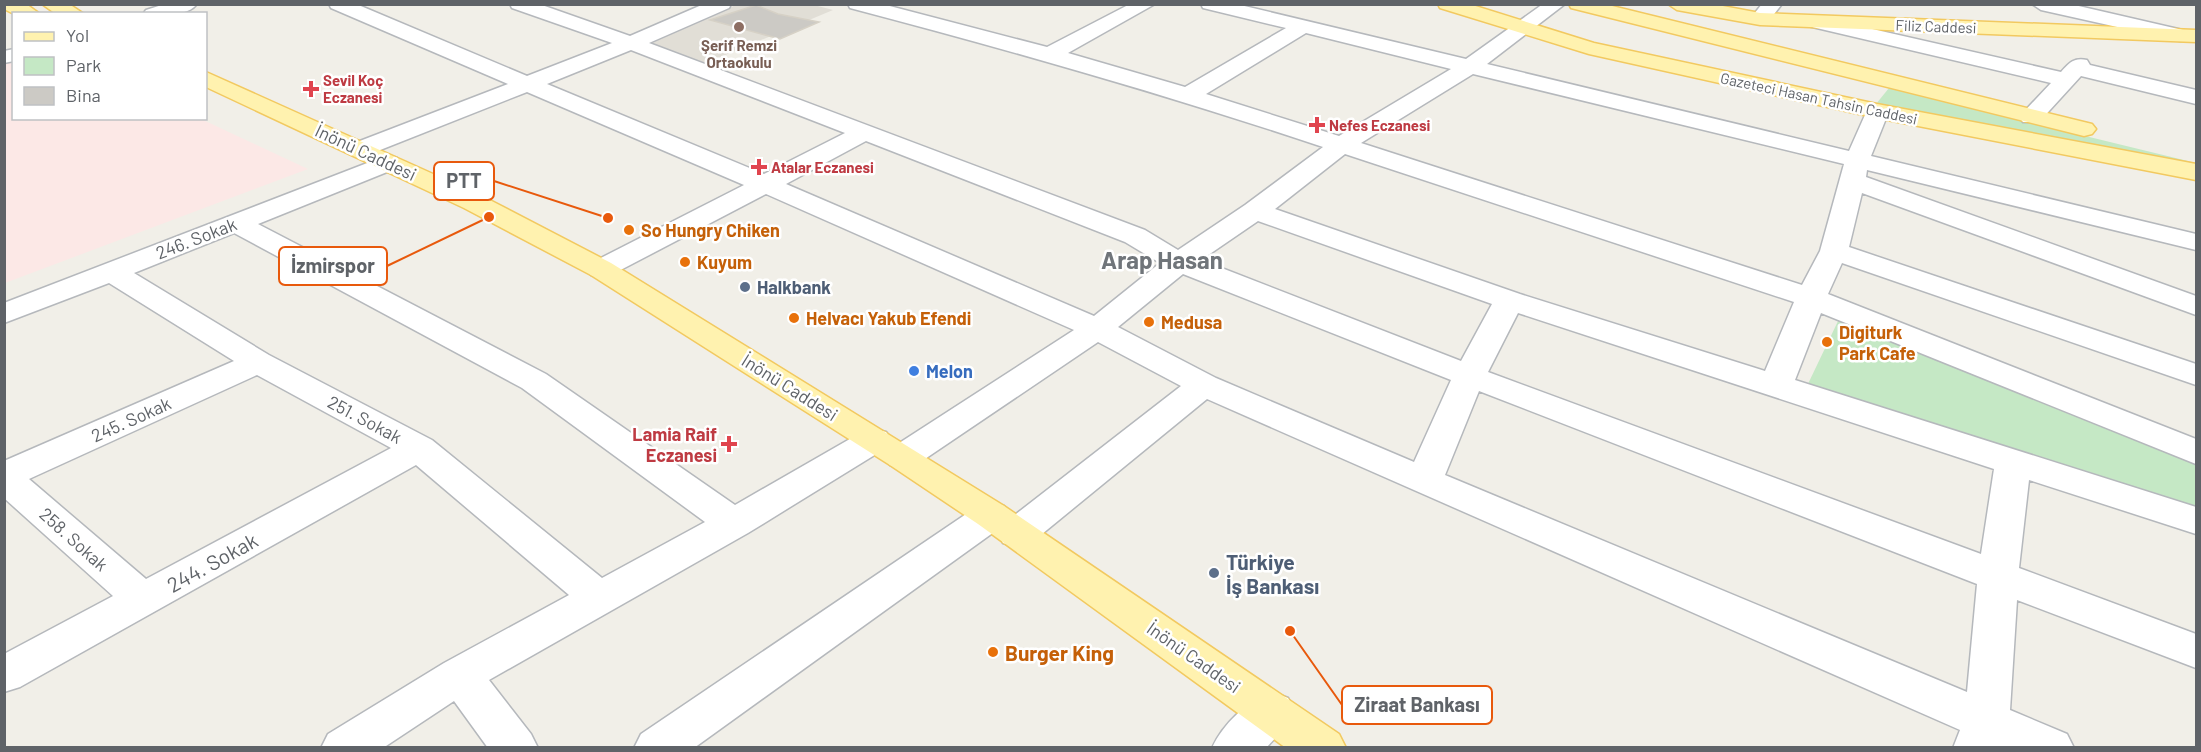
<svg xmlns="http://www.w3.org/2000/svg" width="2201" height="752" viewBox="0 0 2201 752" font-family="Barlow,sans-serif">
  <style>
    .education { fill: #e1ded6 }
    .medical { fill: #fce8e6 }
    .green { fill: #c5e8c5 }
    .building { fill: #cccac5; stroke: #d6d1c6; stroke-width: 1.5 }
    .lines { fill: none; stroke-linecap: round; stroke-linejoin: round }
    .minor-casing { stroke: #b5b8bc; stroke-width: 3 }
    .major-casing { stroke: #f2c960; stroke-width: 3 }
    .minor { fill: #fff; fill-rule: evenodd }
    .major { fill: #fff2af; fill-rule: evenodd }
    .education-dot { fill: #8d6e63; stroke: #fff; stroke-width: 2 }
    .health-dot { fill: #e0444e; stroke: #fff; stroke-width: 2 }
    .food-dot { fill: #e8710a; stroke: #fff; stroke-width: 2 }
    .service-dot { fill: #5c6f8a; stroke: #fff; stroke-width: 2 }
    .shop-dot { fill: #3f7fe0; stroke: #fff; stroke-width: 2 }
    .labels { text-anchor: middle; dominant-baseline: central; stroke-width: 5; stroke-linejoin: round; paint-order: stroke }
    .far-street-label { font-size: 15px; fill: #5f6368; stroke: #fff }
    .far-education-label { font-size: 15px; font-weight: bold; fill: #785e54; stroke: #fff }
    .far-health-label { font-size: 15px; font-weight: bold; fill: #be3a42; stroke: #fff; text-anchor: start }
    .street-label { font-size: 18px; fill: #5f6368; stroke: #fff }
    .food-label { font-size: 18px; font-weight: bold; fill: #c56008; stroke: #fff; text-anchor: start }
    .service-label { font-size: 18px; font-weight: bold; fill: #4e5e75; stroke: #fff; text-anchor: start }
    .shop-label { font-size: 18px; font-weight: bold; fill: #366cbe; stroke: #fff; text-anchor: start }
    .health-label { font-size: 18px; font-weight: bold; fill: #be3a42; stroke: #fff; text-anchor: end }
    .near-service-label { font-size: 21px; font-weight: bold; fill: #4e5e75; stroke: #fff; text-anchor: start }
    .near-street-label { font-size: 21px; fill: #5f6368; stroke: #fff }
    .near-food-label { font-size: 21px; font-weight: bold; fill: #c56008; stroke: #fff; text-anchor: start }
    .district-label { font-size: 24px; font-weight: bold; fill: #70757a; stroke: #fff }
    .leader { fill: none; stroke: #e8590c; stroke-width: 2 }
    .callout-dot { fill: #e8590c; stroke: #fff; stroke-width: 2 }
    .callout { fill: #fff; stroke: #e8590c; stroke-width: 2 }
    .callout-label { font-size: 20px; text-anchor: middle; font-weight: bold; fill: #5f6368 }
  </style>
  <rect width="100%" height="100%" fill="#f1efe8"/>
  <!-- education -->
  <path class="education" d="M736,5H814L833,10L699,66L646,43Z"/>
  <!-- medical -->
  <path class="medical" d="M13,61L14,118L201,119L308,169L5,283V62Z"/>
  <!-- green -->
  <path class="green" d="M1889,88L2196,163V164L1876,104Z
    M1839,319L2196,461V516L1807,386Z"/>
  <!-- building -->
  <path class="building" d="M756,5L778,14L819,22L780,39L710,20Z"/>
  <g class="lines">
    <defs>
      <path id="minor" d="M165,4H197C186,18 159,14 143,14L146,10Z
        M329,4H356L527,76L612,43L512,8L510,4H539L630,36L704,4H731L729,8L649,43L1145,230L1178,250L1245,205L1323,147C1167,95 1010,50 850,8L848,4H882L1047,47L1130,4H1155L1068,53L1185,87L1286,28L1203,8L1201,4H1236L1466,59L1543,4H1565L1487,64L1849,151L1869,106H1885L1889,111L1871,156L2196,234V250L1867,170L1866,177L2196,296V315L1862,193L1849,247L2196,364V385L1842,263L1828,294L2196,439V464L1821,313L1795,380L2196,507V534L2029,480L2019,568L2196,634V668L2017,600L2010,710L2067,734L2074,748H1953L1960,730L1207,399L1031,543L1017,547L1003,543L998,533L1001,527L694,748H634L641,734L978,506L991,502L1004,506L1010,515L1007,521L1181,386L1098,342L916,465L903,469L890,465L885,457L890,449L1074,330L766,194L611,275L601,278L591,275L586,269L591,263L744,185L527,92L370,154L361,156L352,154L349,149L352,144L508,84L331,8ZM1306,33L1451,69L1339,136L1206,94ZM631,50L845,133L764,174L547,84ZM1473,74L1844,164L1820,251L1802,285L1361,143ZM866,141L1125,242L1160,263L1094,316L786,184ZM1345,154L1794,302L1765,371L1520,294L1275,209ZM1258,221L1492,304L1461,361L1201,260ZM1183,274L1451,380L1414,462L1216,378L1118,327ZM1518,313L1994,469L1981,554L1488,372ZM1479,391L1977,584L1967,692L1445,475Z
        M1762,4H1782L1767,23H1753L1750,19Z
        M2032,4H2070L2187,31L2190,35L2187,39L2180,41L2041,10Z
        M1815,16L2061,72C2069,63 2074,57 2087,60L2090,65L2196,90V104L2081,76L2039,122H2023L2019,117L2051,83L1808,26L1805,22L1808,18Z
        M14,49V61L4,63V51Z
        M388,155L397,158L401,163L397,168L258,224L546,374L735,505L862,432L874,429L886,432L892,440L886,448L748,533L489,680L531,734L538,748H488L454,701L383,748H321L328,734L444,663L569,595L416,465L20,687L4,692V654L113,596L4,498V461L234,361L109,283L4,323V303ZM234,233L522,388L705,522L602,578L432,440L269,355L134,273ZM257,375L391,448L146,579L29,479Z
        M1272,692L1288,698L1295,711L1288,724L1266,748H1212C1223,724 1247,701 1272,692Z"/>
      <path id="major" d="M4,4H26L40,14H14L4,9Z
        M42,4H69L84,14H56Z
        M1438,4H1469L1594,43L1877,104L2196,164V180L1877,118L1589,54L1440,8Z
        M1569,4H1604L2092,124L2096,129L2092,134L2084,136L1571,8Z
        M1668,4H1712L1760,13L2196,30V42L1760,25L1677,10Z
        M206,72L482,196L611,263L1004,506L1339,734L1346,748H1286L978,524L890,465L591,275L464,208L206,87Z"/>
    </defs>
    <!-- minor casing -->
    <use href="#minor" class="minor-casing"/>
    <!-- major casing -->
    <use href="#major" class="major-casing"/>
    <!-- minor -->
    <use href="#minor" class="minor"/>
    <!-- major -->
    <use href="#major" class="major"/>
  </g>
  <!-- markers -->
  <circle class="education-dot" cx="739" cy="27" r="6"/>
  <g class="health-dot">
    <path d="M308 80h6v6h6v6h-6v6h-6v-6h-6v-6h6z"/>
    <path d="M1314 116h6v6h6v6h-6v6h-6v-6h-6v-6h6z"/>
    <path d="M756 158h6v6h6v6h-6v6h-6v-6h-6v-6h6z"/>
    <path d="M726 435h6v6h6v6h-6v6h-6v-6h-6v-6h6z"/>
  </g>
  <g class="food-dot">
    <circle cx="629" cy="230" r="6"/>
    <circle cx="685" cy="262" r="6"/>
    <circle cx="794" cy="318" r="6"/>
    <circle cx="1149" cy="322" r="6"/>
    <circle cx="1827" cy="342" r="6"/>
    <circle cx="993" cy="652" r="6"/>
  </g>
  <g class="service-dot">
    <circle cx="745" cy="287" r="6"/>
    <circle cx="1214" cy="573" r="6"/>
  </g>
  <circle class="shop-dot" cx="914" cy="371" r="6"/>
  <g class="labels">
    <!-- far-street labels -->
    <g class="far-street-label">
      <text transform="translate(1936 26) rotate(2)">Filiz Caddesi</text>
      <text transform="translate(1819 98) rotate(12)">Gazeteci Hasan Tahsin Caddesi</text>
    </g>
    <!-- far-education labels -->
    <g class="far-education-label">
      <text x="739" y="45">Şerif Remzi<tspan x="739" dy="17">Ortaokulu</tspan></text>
    </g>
    <!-- far-health labels -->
    <g class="far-health-label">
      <text x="323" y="80">Sevil Koç<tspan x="323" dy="17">Eczanesi</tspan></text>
      <text x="1329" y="125">Nefes Eczanesi</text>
      <text x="771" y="167">Atalar Eczanesi</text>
    </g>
    <!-- street labels -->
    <g class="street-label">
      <text transform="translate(366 152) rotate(25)">İnönü Caddesi</text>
      <text transform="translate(196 238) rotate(-21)">246. Sokak</text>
      <text transform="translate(790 387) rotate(32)">İnönü Caddesi</text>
      <text transform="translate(131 419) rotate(-24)">245. Sokak</text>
      <text transform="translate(365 419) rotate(28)">251. Sokak</text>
      <text transform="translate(74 539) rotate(42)">258. Sokak</text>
      <text transform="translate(1194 657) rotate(35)">İnönü Caddesi</text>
    </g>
    <!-- food labels -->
    <g class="food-label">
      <text x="641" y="230">So Hungry Chiken</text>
      <text x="697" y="262">Kuyum</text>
      <text x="806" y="318">Helvacı Yakub Efendi</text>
      <text x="1161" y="322">Medusa</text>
      <text x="1839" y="332">Digiturk<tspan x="1839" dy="21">Park Cafe</tspan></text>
    </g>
    <!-- service labels -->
    <g class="service-label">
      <text x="757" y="287">Halkbank</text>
    </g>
    <!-- shop labels -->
    <g class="shop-label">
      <text x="926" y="371">Melon</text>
    </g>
    <!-- health labels -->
    <g class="health-label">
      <text x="717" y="434">Lamia Raif<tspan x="717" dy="21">Eczanesi</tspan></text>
    </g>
    <!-- near-service labels -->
    <g class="near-service-label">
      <text x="1226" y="561">Türkiye<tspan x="1226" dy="24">İş Bankası</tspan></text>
    </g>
    <!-- near-street labels -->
    <g class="near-street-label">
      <text transform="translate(212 562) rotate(-29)">244. Sokak</text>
    </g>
    <!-- near-food labels -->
    <g class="near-food-label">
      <text x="1005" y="652">Burger King</text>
    </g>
    <!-- district labels -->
    <g class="district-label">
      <text x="1162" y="259">Arap Hasan</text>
    </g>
  </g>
  <!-- callouts -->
  <path class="leader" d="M608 218L494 181M489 217L387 266M1290 631L1342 705"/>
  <g class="callout-dot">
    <circle cx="608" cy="218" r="6"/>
    <circle cx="489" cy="217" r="6"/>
    <circle cx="1290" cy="631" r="6"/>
  </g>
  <g class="callout">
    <rect x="434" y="162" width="60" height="38" rx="6"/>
    <rect x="279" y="247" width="108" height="38" rx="6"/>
    <rect x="1342" y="686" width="150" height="38" rx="6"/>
  </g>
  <g class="callout-label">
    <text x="464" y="188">PTT</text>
    <text x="333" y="273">İzmirspor</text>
    <text x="1417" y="712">Ziraat Bankası</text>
  </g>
  <!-- border -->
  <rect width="2201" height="752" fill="none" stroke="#5f6368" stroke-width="12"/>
  <!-- legend -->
  <rect x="12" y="12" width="195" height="108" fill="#ffffff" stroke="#bfc1c3" stroke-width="1.5"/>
  <rect x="24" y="32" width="30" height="9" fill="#fff2af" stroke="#bfc1c3" stroke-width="1.5"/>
  <text x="66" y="42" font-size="18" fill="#5f6368">Yol</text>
  <rect x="24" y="57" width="30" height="18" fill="#c5e8c5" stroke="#bfc1c3" stroke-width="1.5"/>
  <text x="66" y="72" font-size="18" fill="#5f6368">Park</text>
  <rect x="24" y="87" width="30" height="18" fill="#cccac5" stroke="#bfc1c3" stroke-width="1.5"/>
  <text x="66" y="102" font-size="18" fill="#5f6368">Bina</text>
</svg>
